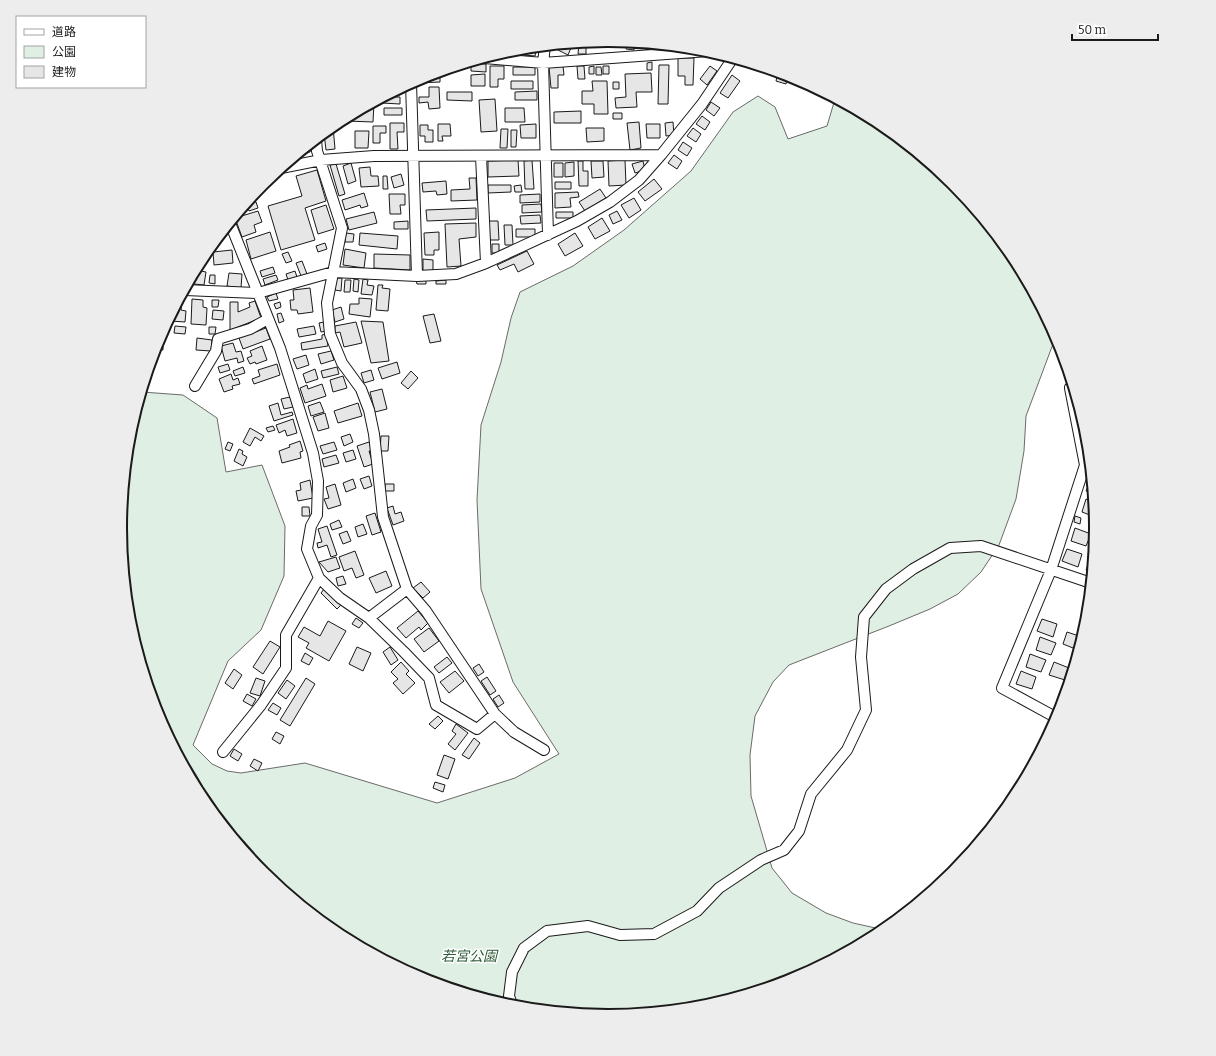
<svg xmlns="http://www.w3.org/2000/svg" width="1216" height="1056" viewBox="0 0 1216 1056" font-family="Bitter,'Noto Sans JP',serif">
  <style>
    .green { fill: #e0efe3; stroke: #6a6a6a }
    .building { fill: #e6e6e6; stroke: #1a1a1a }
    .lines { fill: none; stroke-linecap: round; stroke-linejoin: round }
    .street-casing { stroke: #1a1a1a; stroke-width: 12 }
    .street { stroke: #fff; stroke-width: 10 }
    .labels { text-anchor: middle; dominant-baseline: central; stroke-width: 3; stroke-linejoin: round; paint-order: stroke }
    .park-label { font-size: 14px; font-style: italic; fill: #2b5a34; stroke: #fff }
    .rim { fill: none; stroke: #1a1a1a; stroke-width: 2 }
  </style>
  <rect width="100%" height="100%" fill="#fff"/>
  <!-- green -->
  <path class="green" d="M758,96L775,107L788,139L827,126L835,99L879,122L953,183L1014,257L1056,336L1026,416L1024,451L1016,499L999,545L981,572L958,594L930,609L889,626L789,665L773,682L755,716L750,755L751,796L772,868L792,893L826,913L853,923L880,929H885L879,934L795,979L703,1007L608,1016L513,1007L421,979L337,934L263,873L202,799L157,715L129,623L120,528L129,433L142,392L183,395L217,418L226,472L262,465L285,526L284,576L261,630L228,661L193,745L212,764L227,771L241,773L305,763L437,803L515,778L559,754L513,682L481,589L477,500L481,425L501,362L511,318L520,292L573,266L624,230L691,171L733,112Z"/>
  <!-- building -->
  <path class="building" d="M612,40L622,41L621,45L612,43Z
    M586,42V54H578L579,43Z
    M627,42L635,43L634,50L626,49Z
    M573,43L568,55L552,47V45Z
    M645,44L655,45L656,49L646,50Z
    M537,47L535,56L512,54L513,49Z
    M678,58H694L693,85H685V76H678Z
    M652,62V70H647V63Z
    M471,64H486V72L471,71Z
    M659,65H669L668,104H658Z
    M490,66H504V79H498V87H490Z
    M563,66L564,75H558V88H551L549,67Z
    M577,66H584L585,79H578Z
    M594,66V74H589V67Z
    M603,66H609V74H603Z
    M710,66L717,71L707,85L700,79Z
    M513,67H535V75H513Z
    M596,67H601L602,75H596Z
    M440,71V82L416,83V80L421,77Z
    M778,72L788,75L786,84L776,81Z
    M651,73L652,92H636L637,107L616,108L615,98L626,97L625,74Z
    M485,74V86H471V75Z
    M732,75L740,81L728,98L720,93Z
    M511,81H533V89H511Z
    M592,81H607L608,114H594V104H582V91H593Z
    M613,82H619V89H613Z
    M429,87H439L440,108L429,109L428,102L419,103V97H429Z
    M400,89V94H389Z
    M537,91V100H515V92Z
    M447,92H472V101L447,100Z
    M385,97H400V104L382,103V98Z
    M495,99L497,131L481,132L479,100Z
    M711,102L720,108L714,116L706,110Z
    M374,103L373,122L346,121V117Z
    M384,108H402V115H384Z
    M505,108H524L525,122H505Z
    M581,111V123H554V112Z
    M613,113H622V119H613Z
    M702,116L710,122L705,130L696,124Z
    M639,122L641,148L630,150L627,123Z
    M673,122L674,135L666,136L665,123Z
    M390,123H404V132H397L398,149H390Z
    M438,124H450L451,136H442L443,141H438Z
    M536,124V138H521L520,125Z
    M646,124H660V138H647Z
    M420,125H428V130H433V142H425V136H420Z
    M333,126L335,149L326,150L324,133Z
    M373,126H386V133H380V143H373Z
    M586,128H604V141L587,142Z
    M693,128L701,134L696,142L687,136Z
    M501,129H508L507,148H500Z
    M511,130H517L516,147H511Z
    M355,131H369L368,148H355Z
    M683,142L692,148L687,156L678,150Z
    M309,145L310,152L300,153Z
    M674,155L682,161L677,169L668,163Z
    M518,160L519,176L488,177V161Z
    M532,160L534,189H525L524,161Z
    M625,160L626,185L609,186L608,161Z
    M578,161H583V171H588V186H579Z
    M591,161H603L604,177L592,178Z
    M643,161L645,170L635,173L632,164Z
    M574,162V176L565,177V163Z
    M351,163L356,181L348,184L343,166Z
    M554,163H563V177H554Z
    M336,164L345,194L339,196L330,165Z
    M370,167L371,176H378L379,186L361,187L359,168Z
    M317,170L326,201L305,208L315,240L281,250L268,206L302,196L296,176Z
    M401,174L404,185L394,188L391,177Z
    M383,176H387L388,189H383Z
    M469,178H476L477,200L451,201V190L470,189Z
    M271,179L272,184L260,186L267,180Z
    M654,179L662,189L645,201L638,192Z
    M446,181L447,194L437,195L436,191L423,192L422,183Z
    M555,182H571V189H555Z
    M488,185H511V192L488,193Z
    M521,185L522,192H515L514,186Z
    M600,189L606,198L585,211L579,202Z
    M578,192L579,197L570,198L571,207L555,208V193Z
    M364,193L368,206L361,208L360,205L345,210L342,200Z
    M389,194H405V205H400L401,214H390Z
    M540,194V202L520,203V195Z
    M634,198L641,210L629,218L621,205Z
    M256,202L258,208L249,211L247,205Z
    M541,204L542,212L522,213V205Z
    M326,205L334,229L318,234L311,210Z
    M476,208V219L427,221L426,210Z
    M258,211L262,222L254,225L256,232L242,237L235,218Z
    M617,211L622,220L613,224L609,215Z
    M374,212L377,223L349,230L346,219Z
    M556,212H573V218H556Z
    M540,215L541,223L521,224L520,216Z
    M602,218L610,231L595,239L588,227Z
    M408,221V229H394V222Z
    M488,221H498L499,240H489Z
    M476,223V237L459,239L461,266L447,267L445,224Z
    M504,225H512L513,245H505Z
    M516,229H535V237H516Z
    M270,232L276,251L251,259L246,240Z
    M439,232V250H434V255H425L424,233Z
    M346,233L354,234L353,242H345Z
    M360,233L398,236L397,249L359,245Z
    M575,233L583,246L565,256L558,244Z
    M325,243L327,249L318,252L316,246Z
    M492,244H499V253H492Z
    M345,249L366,253L364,268L343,265Z
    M232,250L233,263L214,265L213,252Z
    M527,251L534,264L518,272L514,264L500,270L497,265Z
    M288,252L292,261L286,263L282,254Z
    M205,253H206L205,263H199Z
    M374,254L410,255V270L374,268Z
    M423,259L433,260V272L423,271Z
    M302,261L307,274L301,276L296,263Z
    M273,267L275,273L262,277L260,271Z
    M196,270L206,272L204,285L194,284Z
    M295,271L297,277L288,280L286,274Z
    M229,273L242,274L241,288L227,286Z
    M210,275H215V284L209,283Z
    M276,275L278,280L265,285L263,279Z
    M336,278H342L341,291L335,290Z
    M354,279L359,280L358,292L353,291Z
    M363,279L368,280L367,285L374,286L372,295L361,294Z
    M345,280H351L350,292H344Z
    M416,280H426V284H417Z
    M446,280V284H436V281Z
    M378,285H383L382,288L390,289L388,311L376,310Z
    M310,288L313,312L298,314L297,310H291L290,300H294L293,290Z
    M276,293L278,299L269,301L267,297Z
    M359,298L372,299L370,317L349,314L350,304H359Z
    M192,299L203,300V307L207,308L206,325L191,324Z
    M179,300H182L181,310L186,311L185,322L170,321L171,315Z
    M212,300H219L218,307H212Z
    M255,301L261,318L230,330V302H238V312L250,307L249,303Z
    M280,302L281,307L276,309L274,304Z
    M341,307L344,319L335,322L332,310Z
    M213,310L224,311L223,320L212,319Z
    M281,313L284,321L279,323L277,314Z
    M434,314L441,341L430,343L423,316Z
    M361,321L383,322L389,361L371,363Z
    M324,322L326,331L321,332L319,323Z
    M356,322L362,343L344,347L340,332L335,333V326Z
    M175,326L186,327L185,334L174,333Z
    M314,326L316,334L299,337L297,329Z
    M209,327H216L215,334H209Z
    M266,328L270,339L243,349L239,338Z
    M326,334L328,346L302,350L301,343L322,339V335Z
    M197,338L212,340L211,351L196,350Z
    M157,342H163V350L155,349Z
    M233,343L236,352L241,351L244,361L238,363L237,358L225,361L221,346Z
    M262,346L267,360L256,364L255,362L250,364L247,358L252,356L250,351Z
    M331,351L334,360L321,364L318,354Z
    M306,355L309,365L297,369L293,359Z
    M397,362L400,373L382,379L378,368Z
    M228,364L230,370L220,373L218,367Z
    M277,364L280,375L254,384L252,379L260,376L258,370Z
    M243,367L245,373L235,376L233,371Z
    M337,367L339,374L323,378L321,371Z
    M315,369L318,379L306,383L303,374Z
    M371,370L374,380L364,383L361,373Z
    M411,371L418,378L408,389L401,383Z
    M231,374L233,380L238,378L240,384L232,386L233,389L224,392L219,379Z
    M343,376L347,388L333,392L330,380Z
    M322,384L326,396L305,403L300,388L307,385L308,389Z
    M382,389L387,409L375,412L370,392Z
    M290,397L293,407L284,409L281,399Z
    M320,402L324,412L311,416L308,406Z
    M278,403L281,415L292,412L293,415L274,421L269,406Z
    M358,403L362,416L338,423L334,411Z
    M325,413L329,428L318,431L313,417Z
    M293,419L297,433L287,436L285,430L279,433L276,425Z
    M273,426L275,430L268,432L266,428Z
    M250,428L264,436L261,441L255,437L250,446L243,442Z
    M350,434L353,442L344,446L341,437Z
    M381,436H389L388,451H380Z
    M300,441L303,451L300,452L301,458L282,463L279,451L290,447L289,445Z
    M228,442L233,444L230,451L225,449Z
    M334,442L337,450L323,454L320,446Z
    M369,442L372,450L369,451L373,464L364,467L357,446Z
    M239,449L243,451L242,454L247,457L243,466L234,461Z
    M353,450L356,459L346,462L343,453Z
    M336,455L339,463L324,467L322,459Z
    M369,476L372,486L364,489L360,479Z
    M353,479L356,488L346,492L343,483Z
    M1091,479L1093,494L1086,491Z
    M310,480L313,498L298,501L296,491L301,490L300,483Z
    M335,484L341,505L328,509L324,499L329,498L326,487Z
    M385,484H394V491H385Z
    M1086,499L1093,502L1095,517L1082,512Z
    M393,506L395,514L401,512L404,521L393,525L387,508Z
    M302,507H309L310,516H302Z
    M375,513L381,532L372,535L366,516Z
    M1075,516L1081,518L1080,524L1074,522Z
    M339,520L342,527L332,530L330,524Z
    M363,524L367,534L358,537L355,527Z
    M327,526L337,555L331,557L327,545L318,548L317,543L322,542L318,529Z
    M1075,528L1091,534L1086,546L1071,541Z
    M347,531L351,541L343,544L339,534Z
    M1067,549L1082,554L1078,567L1062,561Z
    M355,551L364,575L356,578L352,568L344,571L339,557Z
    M336,557L340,568L328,572L319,562Z
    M1091,557L1093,558L1092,571L1086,570Z
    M386,571L392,586L376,593L369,578Z
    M343,576L346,584L338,586L336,578Z
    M421,582L430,592L423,598L413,588Z
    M324,589L341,605L337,609L321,593Z
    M418,611L428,623L421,630L419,627L406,638L397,628Z
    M356,618L363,623L359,628L352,624Z
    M1042,619L1057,624L1053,637L1037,631Z
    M328,621L346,631L329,661L306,648L309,643L298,637L304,627L320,636Z
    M429,628L439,641L424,652L414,639Z
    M1067,632L1082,637L1078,650L1063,644Z
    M1040,637L1056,643L1051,655L1036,650Z
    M270,641L280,647L263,674L253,667Z
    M357,647L371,653L363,671L349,664Z
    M390,647L398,660L391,665L383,652Z
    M305,653L313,658L309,665L301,661Z
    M1030,654L1046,660L1041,672L1026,667Z
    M447,657L452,663L439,673L434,667Z
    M401,662L409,671L406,674L415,683L403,694L393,683L398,679L391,672Z
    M1054,662L1069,668L1065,680L1049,675Z
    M479,664L484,672L478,676L473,668Z
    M234,669L242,675L233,689L225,683Z
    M455,671L464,681L449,693L440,682Z
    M1021,671L1036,677L1032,689L1016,684Z
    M487,677L496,691L490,695L481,681Z
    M256,678L265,681L260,696L250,693Z
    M306,678L315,684L290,726L280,720Z
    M287,680L295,686L286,699L278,693Z
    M247,694L256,699L252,706L243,701Z
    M499,695L504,703L498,707L493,699Z
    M273,703L281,708L277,715L268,710Z
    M438,716L443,721L435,729L429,724Z
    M456,724L468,733L455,750L448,744L456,734L452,731Z
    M276,732L284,736L280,744L272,739Z
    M474,738L480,743L469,759L462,755Z
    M234,749L242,754L238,761L230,756Z
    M444,755L455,759L448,779L437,775Z
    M254,759L262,763L258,771L250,766Z
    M435,782L445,785L443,792L433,788Z"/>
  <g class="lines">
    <defs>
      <path id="street" d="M545,46L543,63L548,235
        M484,58L543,63L708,51
        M411,83L417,276
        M316,139L317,151L342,228L327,303L330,334L342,363L361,389L369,410L374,434L383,517L407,589L426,611L495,714L514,732L544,750
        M481,156L486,263
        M281,168L321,160L374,156L661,155
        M185,290L258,293L333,272L417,276L456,274L486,263L577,221L610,202L639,180L661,155L702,104L733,58
        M195,386L216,351L218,339L250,329L268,319
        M319,578L340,598L369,618L404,652L429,678L436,705L477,729L495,714
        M369,618L407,589
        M1057,718L1002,688L1051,570L1085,465L1070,388L1073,387
        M223,752L261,705L286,668V635L319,578L307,549L311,526L317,515L318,481L313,453L280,348L230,223
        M513,1007L509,996L512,972L524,948L547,931L588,926L620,935L654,934L697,911L719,888L761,860L784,850L799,831L811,794L847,750L866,710L861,657L864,617L886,589L913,569L950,548L981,546L1091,583"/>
    </defs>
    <!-- street casing -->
    <use href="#street" class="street-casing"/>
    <!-- street -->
    <use href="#street" class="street"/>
  </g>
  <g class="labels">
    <!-- park labels -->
    <g class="park-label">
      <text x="469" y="956">若宮公園</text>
    </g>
  </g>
  <!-- crop -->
  <path d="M0 0H1216V1056H0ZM127 528a481 481 0 1 1 962 0a481 481 0 1 1-962 0Z" fill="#ededed" fill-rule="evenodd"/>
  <path class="rim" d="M127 528a481 481 0 1 1 962 0a481 481 0 1 1-962 0Z"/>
  <!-- legend -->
  <rect x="16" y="16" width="130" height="72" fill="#ffffff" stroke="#a3a3a3"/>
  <rect x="24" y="29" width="20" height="6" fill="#ffffff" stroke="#a3a3a3"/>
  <text x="52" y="36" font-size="12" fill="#1a1a1a">道路</text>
  <rect x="24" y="46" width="20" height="12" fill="#e0efe3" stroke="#a3a3a3"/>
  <text x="52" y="56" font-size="12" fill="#1a1a1a">公園</text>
  <rect x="24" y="66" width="20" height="12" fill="#e6e6e6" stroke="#a3a3a3"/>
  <text x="52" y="76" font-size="12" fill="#1a1a1a">建物</text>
  <!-- scale -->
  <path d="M1072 34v6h86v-6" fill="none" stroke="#1a1a1a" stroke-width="2"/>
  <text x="1078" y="34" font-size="12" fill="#1a1a1a" stroke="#ffffff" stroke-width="3" paint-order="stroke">50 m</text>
</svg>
